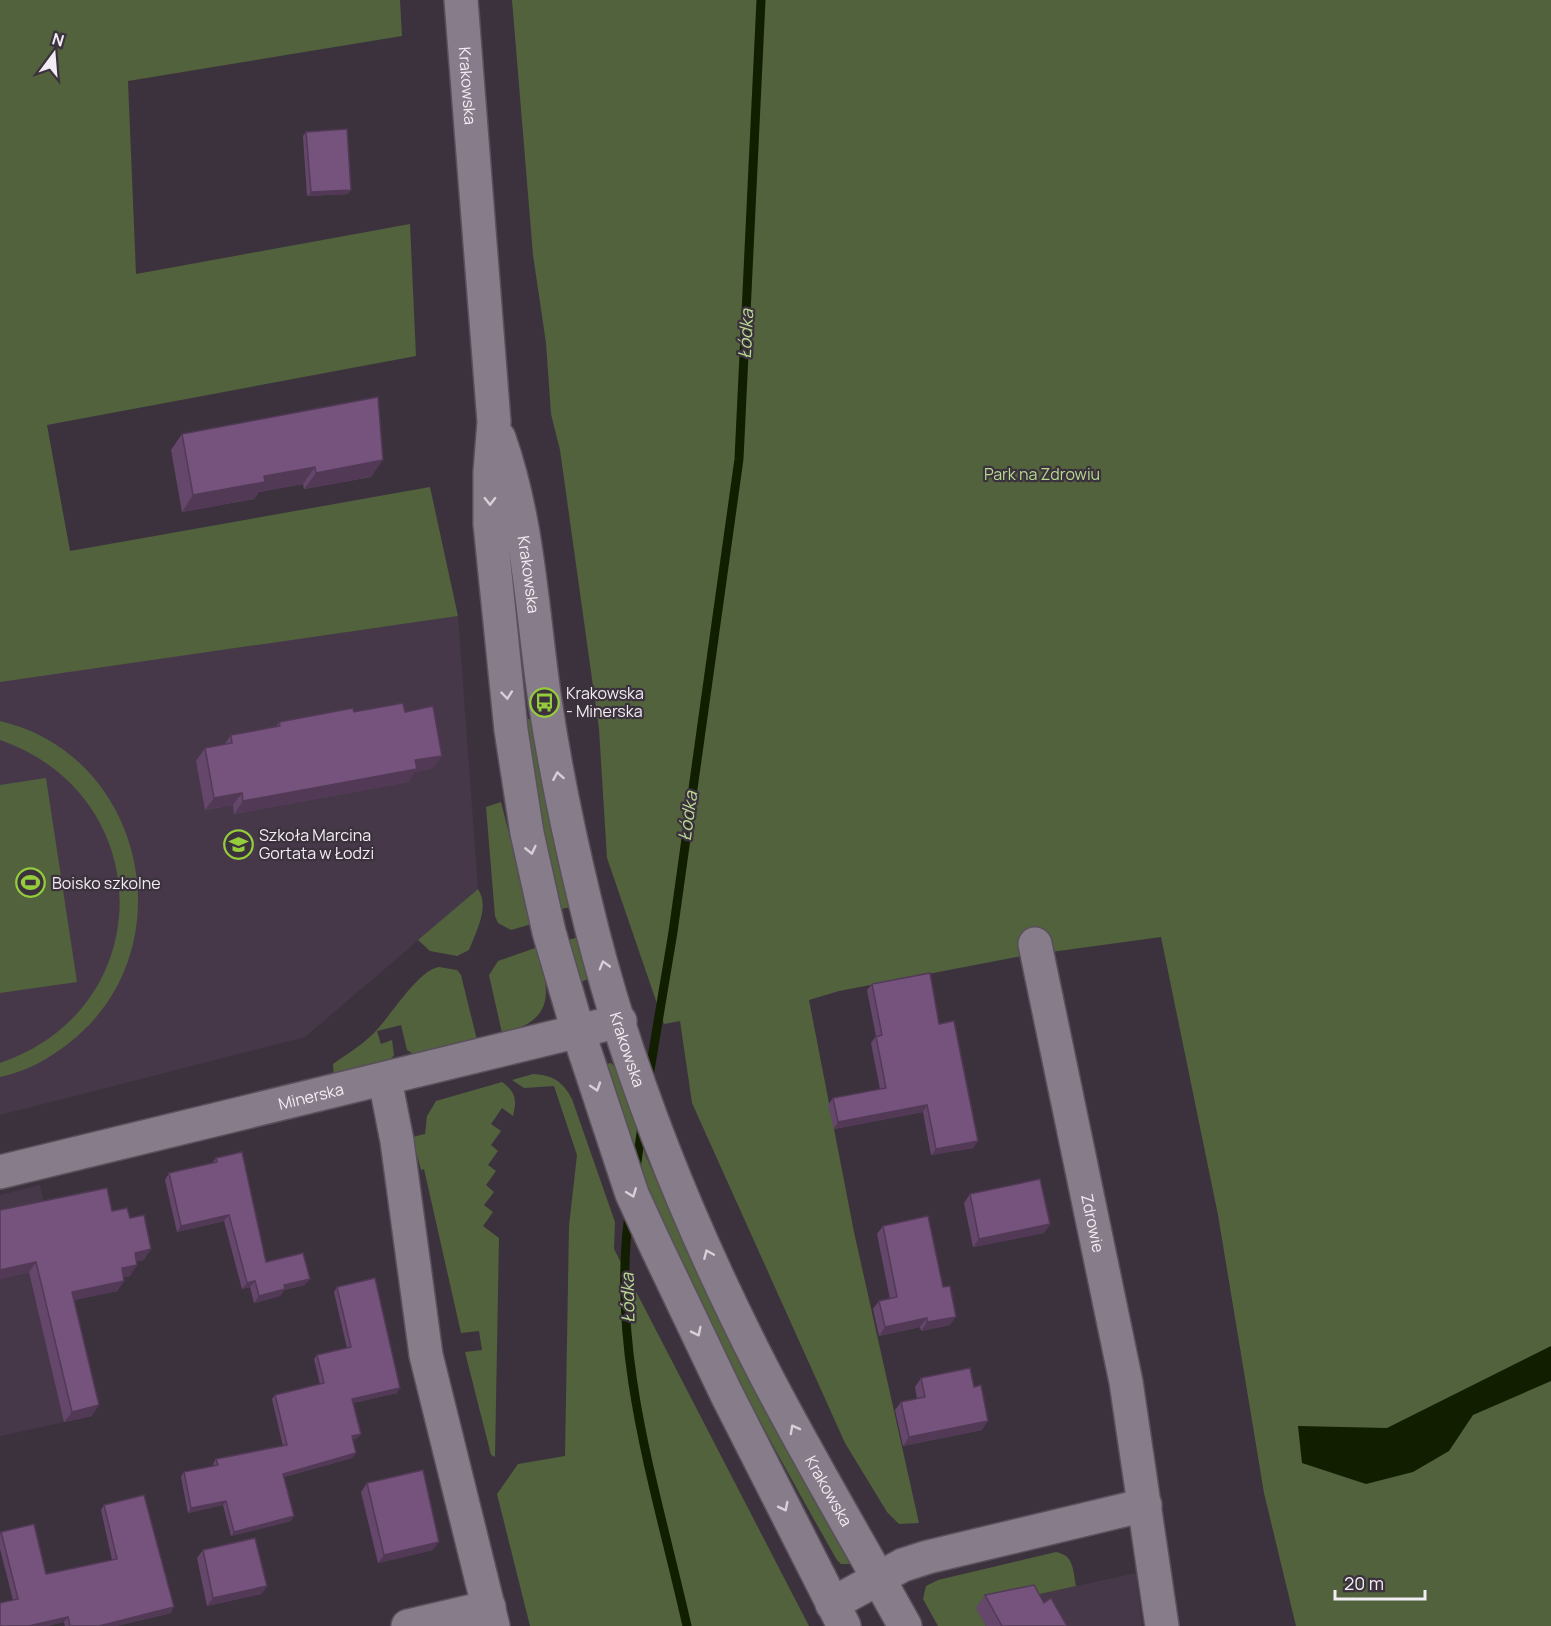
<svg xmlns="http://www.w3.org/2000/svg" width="1551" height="1626" viewBox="0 0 1551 1626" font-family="Manrope,sans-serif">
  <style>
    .built { fill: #463849 }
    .green { fill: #51623d }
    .water { fill: #111f00 }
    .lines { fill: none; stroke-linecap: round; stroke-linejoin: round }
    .stream { stroke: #111f00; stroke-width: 9 }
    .minor-casing { stroke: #58505a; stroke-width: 36 }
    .secondary-casing { stroke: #58505a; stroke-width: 36 }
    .minor { stroke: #877c89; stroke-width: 33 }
    .secondary { stroke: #877c89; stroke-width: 33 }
    .wall { fill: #65476b }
    .shaded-wall { fill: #523a57 }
    .building { fill: #75537c; stroke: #523a57; stroke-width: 1.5 }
    .oneway { stroke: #d7d0d8 }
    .labels { text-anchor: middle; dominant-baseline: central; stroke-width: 4.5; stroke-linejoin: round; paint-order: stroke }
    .street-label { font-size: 16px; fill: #f2ecf3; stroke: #3c323d }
    .park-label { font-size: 16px; fill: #b7da8f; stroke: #3c323d }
    .poi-label { font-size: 16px; fill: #f2ecf3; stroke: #3c323d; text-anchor: start }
    .water-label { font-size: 18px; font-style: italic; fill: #b8db90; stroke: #3c323d }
  </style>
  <rect width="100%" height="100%" fill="#3c323d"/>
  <!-- built -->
  <path class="built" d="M458,616L478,889L305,1037L0,1115V681Z
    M40,1185L92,1416L0,1436V1195Z
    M1136,1573L1142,1626H986L976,1608Z"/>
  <!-- green -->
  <path class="green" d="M0,0H400L402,36L128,81L136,274L410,224L416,356L47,425L70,551L430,487L458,616L0,682Z
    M512,0H1551V1626H1296L1264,1493L1218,1215L1161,937L1022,956L839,991L809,1000L854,1232L919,1523L899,1524L887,1512L845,1443L692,1103L680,1021L664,1024L607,858L599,729L560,450L551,414L546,343L533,255Z
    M526,719H532L571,907L561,909L540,816Z
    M0,721C147,755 187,952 69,1043C49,1059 25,1072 0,1077V1063C160,1009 159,795 0,740Z
    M46,778L77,982L0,993V785Z
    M501,802L532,924L511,930L498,923L495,916L486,807Z
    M478,889C490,907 476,932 469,950L457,956L430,951L418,940Z
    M579,937L589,978L580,983L568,940Z
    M538,947C549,992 557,1020 502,1033L489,975L498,961Z
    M439,967L457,970L461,975L477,1040L415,1055L407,1050L401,1025L377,1031L381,1044L392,1040L394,1055L390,1061L334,1081L333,1064C347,1054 362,1045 374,1033C390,1017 418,970 439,967Z
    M611,1063L616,1068L645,1154L709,1299L778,1434L850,1564H841L837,1560C762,1429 691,1296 635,1155C624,1126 616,1094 606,1064Z
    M533,1074C553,1075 563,1082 572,1099L615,1222L614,1249L809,1626H530L497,1494L518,1464L565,1456L569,1226L577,1155L554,1086L524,1088L512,1080Z
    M502,1082C516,1092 517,1100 513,1116L502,1108L491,1124L501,1131L491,1145L498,1151L488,1165L496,1171L486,1185L494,1192L484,1205L493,1212L483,1226L499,1238L495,1457L491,1455L465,1352L482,1350L479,1331L461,1333L424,1169L421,1170L412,1137L425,1134L427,1116L436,1101Z
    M1056,1552C1074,1555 1073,1570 1076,1586L977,1608L986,1626H938L923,1599L926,1586L938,1580Z"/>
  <!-- water -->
  <path class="water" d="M1551,1346V1381L1473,1415L1449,1451L1413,1472L1366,1484L1302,1463L1298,1426L1387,1428Z"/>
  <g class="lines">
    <!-- stream -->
    <path class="stream" d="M649,1076L673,932L739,459L761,0
      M636,1169L642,1126
      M629,1215C610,1353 657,1492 687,1626"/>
    <defs>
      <g id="minor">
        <path id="s1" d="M1035,944L1126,1382L1162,1626"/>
        <path d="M385,1080L397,1141L426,1355L493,1626"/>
        <path id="s2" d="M0,1172L620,1021"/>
        <path d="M832,1604L903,1565L928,1557L1145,1505"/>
        <path d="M408,1626L489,1607"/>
      </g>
      <g id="secondary">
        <path id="s3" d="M461,0L494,422L490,472V524L511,730L527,833L549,932L578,1031L632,1194L654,1242L726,1393L844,1626"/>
        <path id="s4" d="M499,438C529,523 532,613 545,701C555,768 569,835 585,901C623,1062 687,1222 763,1370C808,1457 858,1541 905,1626"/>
      </g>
    </defs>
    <!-- minor casing -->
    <use href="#minor" class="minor-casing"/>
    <!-- secondary casing -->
    <use href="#secondary" class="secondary-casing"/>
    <!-- minor -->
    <use href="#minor" class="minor"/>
    <!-- secondary -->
    <use href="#secondary" class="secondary"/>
  </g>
  <!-- wall -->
  <path class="wall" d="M306,132L348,194L307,196L303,136Z
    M182,434L371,477L304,489L303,484L259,492L254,499L182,512L171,450Z
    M354,712H405L442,756L433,768L415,772L408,782L234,814L233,805L205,810L196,761L205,748L224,745L231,735L276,727L279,722Z
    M872,984L939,1024L973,1148L931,1155L923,1112L834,1129L828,1105L833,1098L880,1089L871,1043L876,1036L867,990Z
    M216,1158L266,1262L305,1285L284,1290L280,1296L254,1303L250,1287L242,1289L224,1221L177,1232L165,1180L169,1173L212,1163Z
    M970,1194L1050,1224L1044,1233L973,1247L964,1203Z
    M112,1211L130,1218L144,1260L136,1261L130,1276L124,1277V1281L117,1291L74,1300L92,1416L64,1422L29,1272L0,1279Z
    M883,1226L950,1325L921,1331L920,1327L879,1336L873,1309L879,1301L890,1299L877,1234Z
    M337,1287L397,1393L353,1403L361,1434L357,1438L352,1440V1458L284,1477L291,1521L231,1536L223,1505L188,1513L181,1477L184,1472L214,1466L213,1464L216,1459L283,1446L272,1399L275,1395L320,1384L314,1359L317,1355L347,1348L334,1292Z
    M921,1378L982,1430L903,1446L895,1410L901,1402L917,1399L915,1387Z
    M367,1483L433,1550L378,1563L361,1492Z
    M104,1505L171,1613L116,1626H65L64,1622L47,1626H0L13,1600L0,1549V1534L1,1532L46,1574L112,1560L101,1510Z
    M203,1550L267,1586L261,1594L207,1606L197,1558Z
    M985,1595L1044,1603L1067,1626H986L976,1608Z"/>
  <!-- shaded-wall -->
  <path class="shaded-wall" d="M351,190L348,194L307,196L311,192Z
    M383,460L371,477L304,489L316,473Z
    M315,467L303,484L259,492L254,499L182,512L193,495L264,476Z
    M442,756L433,768L415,772L408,782L234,814L243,801L415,760Z
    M242,793L233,805L205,810L214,798Z
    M927,1105L923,1112L834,1129L838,1122Z
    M978,1141L973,1148L931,1155L936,1149Z
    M229,1215L224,1221L177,1232L181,1226Z
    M1050,1224L1044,1233L973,1247L979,1239Z
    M151,1249L144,1260L127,1263L135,1253Z
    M36,1262L29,1272L0,1279V1270Z
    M137,1265L130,1276L115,1279L122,1268Z
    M310,1279L305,1285L284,1290L280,1296L254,1303L259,1296L284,1285Z
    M124,1281L117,1291L65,1302L72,1292Z
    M255,1281L250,1287L242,1289L247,1283Z
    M956,1317L950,1325L921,1331L927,1322Z
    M927,1318L920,1327L879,1336L885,1327Z
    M400,1388L397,1393L349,1404L352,1399Z
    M99,1405L92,1416L64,1422L72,1412Z
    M988,1421L982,1430L903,1446L909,1437Z
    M361,1434L357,1438L348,1440L352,1436Z
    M356,1453L352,1458L280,1478L283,1474Z
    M226,1501L223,1505L188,1513L191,1508Z
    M294,1516L291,1521L231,1536L234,1532Z
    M439,1542L433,1550L378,1563L384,1555Z
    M267,1586L261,1594L207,1606L213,1598Z
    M174,1607L171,1613L116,1626H99Z
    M68,1617L64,1622L47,1626H29Z"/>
  <!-- building -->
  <path class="building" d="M347,129L351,190L311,192L306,132Z
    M378,397L383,460L316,473L315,467L264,476L265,482L193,495L182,434Z
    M403,703L405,712L433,706L442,756L415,760L417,769L243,801L242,793L214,798L205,748L232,743L231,735L280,726L279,722L353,708L354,712Z
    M930,973L939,1024L954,1021L978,1141L936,1149L927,1105L838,1122L833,1098L886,1088L876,1037L882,1035L872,984Z
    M242,1152L266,1262L303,1253L310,1279L284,1285L285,1289L259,1296L255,1281L247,1283L229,1215L181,1226L169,1173L217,1162L216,1158Z
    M1040,1179L1050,1224L979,1239L970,1194Z
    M107,1188L112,1211L127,1208L130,1218L144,1215L151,1249L135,1253L137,1265L122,1268L124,1281L72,1292L99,1405L72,1412L36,1262L0,1270V1210Z
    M928,1216L943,1287L950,1286L956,1317L927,1322V1318L885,1327L879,1301L897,1297L883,1226Z
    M375,1278L400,1388L352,1399L361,1434L352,1436L356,1453L283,1474L294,1516L234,1532L226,1501L191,1508L184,1472L218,1465L216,1459L287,1445L275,1395L324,1383L317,1355L351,1347L337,1287Z
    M970,1368L974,1387L981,1385L988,1421L909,1437L901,1402L925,1397L921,1378Z
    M423,1470L439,1542L384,1555L367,1483Z
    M144,1495L174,1607L99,1626H70L68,1617L29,1626H0V1603L18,1599L1,1532L34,1524L46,1574L117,1559L104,1505Z
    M255,1538L267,1586L213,1598L203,1550Z
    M1034,1585L1044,1603L1051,1598L1067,1626H1002L985,1595Z"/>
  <!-- one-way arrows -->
  <defs><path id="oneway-chevron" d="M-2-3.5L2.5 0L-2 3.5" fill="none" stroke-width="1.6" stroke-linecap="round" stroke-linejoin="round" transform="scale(1.5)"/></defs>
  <g class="oneway">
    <use href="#oneway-chevron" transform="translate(490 501) rotate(89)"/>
    <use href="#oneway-chevron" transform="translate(507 695) rotate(84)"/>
    <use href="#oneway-chevron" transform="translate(558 776) rotate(-100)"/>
    <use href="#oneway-chevron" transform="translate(531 850) rotate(77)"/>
    <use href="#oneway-chevron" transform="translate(604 965) rotate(-106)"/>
    <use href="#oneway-chevron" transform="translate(596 1087) rotate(72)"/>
    <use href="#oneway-chevron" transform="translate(632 1193) rotate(69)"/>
    <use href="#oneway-chevron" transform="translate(708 1254) rotate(-113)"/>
    <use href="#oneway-chevron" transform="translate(697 1332) rotate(64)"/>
    <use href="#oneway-chevron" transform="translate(794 1429) rotate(-118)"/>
    <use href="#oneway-chevron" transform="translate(784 1507) rotate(63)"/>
  </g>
  <!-- icons -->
  <defs>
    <symbol id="bus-ring" viewBox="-11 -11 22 22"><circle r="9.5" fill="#3c323d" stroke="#94cc3c" stroke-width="1.5"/><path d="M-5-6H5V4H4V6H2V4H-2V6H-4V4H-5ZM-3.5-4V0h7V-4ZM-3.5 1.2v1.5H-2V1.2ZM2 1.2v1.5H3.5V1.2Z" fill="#94cc3c"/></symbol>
    <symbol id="school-ring" viewBox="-11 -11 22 22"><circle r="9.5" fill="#3c323d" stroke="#94cc3c" stroke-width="1.5"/><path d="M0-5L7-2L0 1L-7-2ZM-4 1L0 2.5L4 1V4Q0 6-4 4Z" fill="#94cc3c"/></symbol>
    <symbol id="stadium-ring" viewBox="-11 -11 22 22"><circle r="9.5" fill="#3c323d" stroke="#94cc3c" stroke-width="1.5"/><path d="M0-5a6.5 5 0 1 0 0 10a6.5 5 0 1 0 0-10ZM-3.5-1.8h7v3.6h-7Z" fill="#94cc3c"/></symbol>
  </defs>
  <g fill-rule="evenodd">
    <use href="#bus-ring" x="528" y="686" width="33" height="33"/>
    <use href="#school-ring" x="222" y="828" width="33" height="33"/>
    <use href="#stadium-ring" x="14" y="866" width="33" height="33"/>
  </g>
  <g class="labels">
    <!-- street labels -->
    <g class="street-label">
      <text stroke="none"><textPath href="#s3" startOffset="86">Krakowska</textPath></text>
      <text stroke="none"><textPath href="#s4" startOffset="140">Krakowska</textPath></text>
      <text stroke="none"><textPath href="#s4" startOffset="626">Krakowska</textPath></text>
      <text stroke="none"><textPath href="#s2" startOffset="320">Minerska</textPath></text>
      <text stroke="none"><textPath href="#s1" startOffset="285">Zdrowie</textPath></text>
      <text stroke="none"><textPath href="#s4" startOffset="1112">Krakowska</textPath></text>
    </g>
    <!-- park labels -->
    <g class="park-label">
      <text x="1042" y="474">Park na Zdrowiu</text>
    </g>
    <!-- poi labels -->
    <g class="poi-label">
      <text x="566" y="693">Krakowska<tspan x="566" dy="18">- Minerska</tspan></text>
      <text x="259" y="835">Szkoła Marcina<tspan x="259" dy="18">Gortata w Łodzi</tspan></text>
      <text x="52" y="883">Boisko szkolne</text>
    </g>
    <!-- water labels -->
    <g class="water-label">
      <text transform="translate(745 334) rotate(-87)">Łódka</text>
      <text transform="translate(687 816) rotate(-82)">Łódka</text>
      <text transform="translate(627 1298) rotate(-91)">Łódka</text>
    </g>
  </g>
  <!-- north arrow -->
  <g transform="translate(54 54) rotate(16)" stroke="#3c323d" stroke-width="4.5" paint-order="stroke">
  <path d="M0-4.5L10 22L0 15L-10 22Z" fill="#f2ecf3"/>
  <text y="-9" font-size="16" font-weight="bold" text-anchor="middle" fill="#f2ecf3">N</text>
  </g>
  <!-- scale -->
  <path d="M1335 1590v9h90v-9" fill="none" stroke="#f2ecf3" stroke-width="3"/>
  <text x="1344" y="1590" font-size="18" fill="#f2ecf3" stroke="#3c323d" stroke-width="4.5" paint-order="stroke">20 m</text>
</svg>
